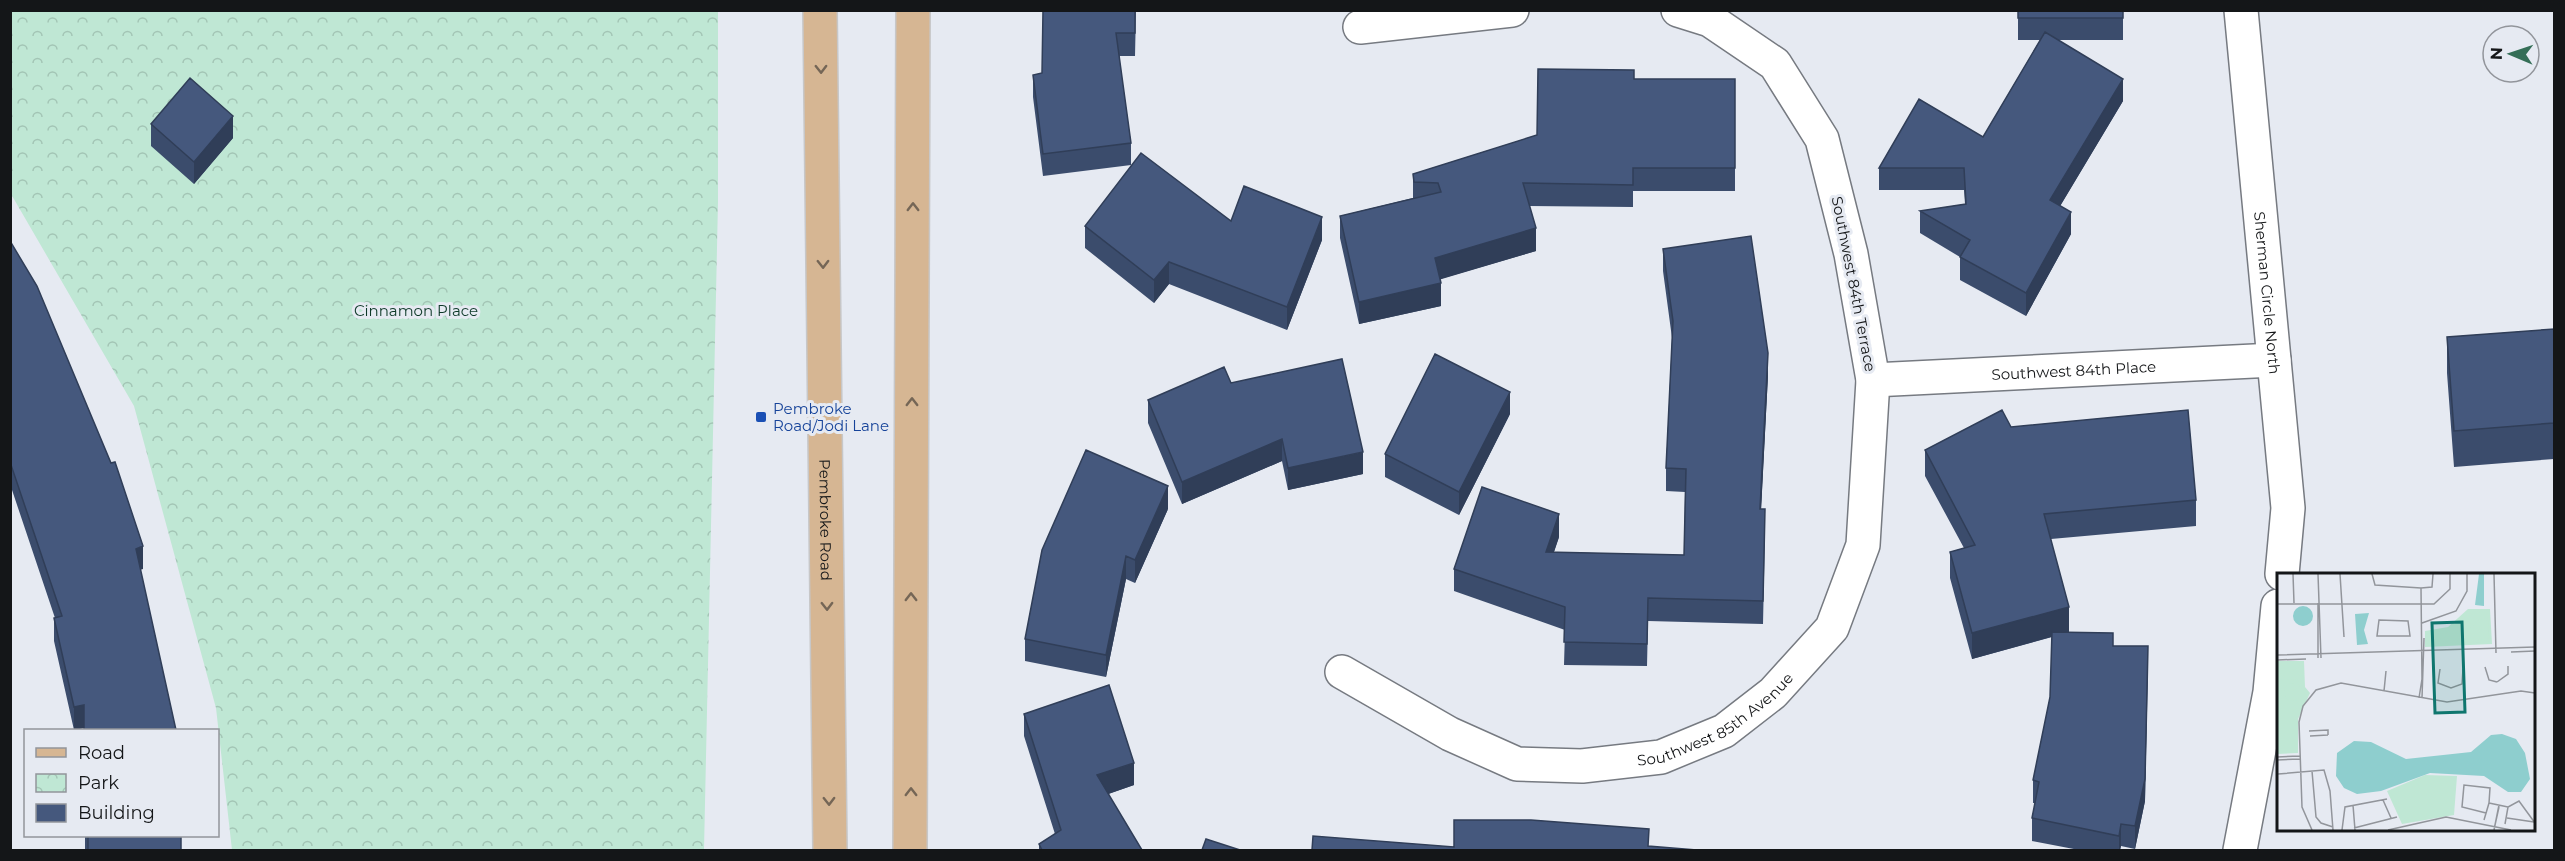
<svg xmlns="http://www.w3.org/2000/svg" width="2565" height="861" viewBox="0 0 2565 861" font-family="Montserrat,sans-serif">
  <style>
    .park { fill: url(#park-crowns) }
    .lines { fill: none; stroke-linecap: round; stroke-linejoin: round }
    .minor-casing { stroke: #767a81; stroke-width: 36 }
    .major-casing { stroke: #c7c7c8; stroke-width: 36 }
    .minor { stroke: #fff; stroke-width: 33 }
    .major { stroke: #d6b693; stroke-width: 33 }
    .wall { fill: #3b4c6c }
    .shaded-wall { fill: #303e58 }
    .building { fill: #45587d; stroke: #303e58; stroke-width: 1.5 }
    .oneway { stroke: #756656 }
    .transit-dot { fill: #1a4fb4; stroke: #e6eaf2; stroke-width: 2 }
    .labels { text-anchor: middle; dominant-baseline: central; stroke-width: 6; stroke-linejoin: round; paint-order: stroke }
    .street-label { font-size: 15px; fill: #141618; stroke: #e6eaf2 }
    .park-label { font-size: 15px; fill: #0d3928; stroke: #e6eaf2 }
    .transit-label { font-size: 15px; fill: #164399; stroke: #e6eaf2; text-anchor: start }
    .inset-road { fill: none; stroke: #92959b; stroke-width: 1.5 }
    .view { fill: #0f766e; fill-opacity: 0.15; stroke: #0f766e; stroke-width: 3 }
    .inset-edge { fill: none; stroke: #141618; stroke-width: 3 }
  </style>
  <defs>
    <pattern id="park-crowns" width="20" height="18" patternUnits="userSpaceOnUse" patternTransform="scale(1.5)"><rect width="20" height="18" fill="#bfe7d4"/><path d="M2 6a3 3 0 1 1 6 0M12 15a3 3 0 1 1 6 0" fill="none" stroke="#a3c5b5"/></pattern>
  </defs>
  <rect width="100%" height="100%" fill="#e6eaf2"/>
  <!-- park -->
  <path class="park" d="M10,11H718V202L704,850H232L216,708L134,406L11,194Z"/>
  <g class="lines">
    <defs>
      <g id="minor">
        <path id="s1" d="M2241,10L2288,508L2282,574"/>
        <path d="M1360,27L1512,10"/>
        <path id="s2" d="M1873,380L2274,360"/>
        <path id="s3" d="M1342,672L1450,734L1517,764L1582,766L1661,757L1724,731L1773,693L1832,628L1863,545L1873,380L1851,254L1822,139L1775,64L1710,20L1678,10"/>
        <path d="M2240,850L2270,692L2278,606"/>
      </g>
      <g id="major">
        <path id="s4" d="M820,10L830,850"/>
        <path d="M910,850L913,10"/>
      </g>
    </defs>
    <!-- minor casing -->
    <use href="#minor" class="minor-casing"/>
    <!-- major casing -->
    <use href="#major" class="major-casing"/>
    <!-- minor -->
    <use href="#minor" class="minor"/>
    <!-- major -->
    <use href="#major" class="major"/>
  </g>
  <!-- wall -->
  <path class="wall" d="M1136,10L1135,56H1119L1131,143V165L1043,176L1033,97V75L1042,73Z
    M2018,10H2123V40H2059L2123,101L2060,206L2071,234L2026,316L1960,280V257L1920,233V211L1965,204L1964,190H1879V168L1983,137L2040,40H2018Z
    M1634,79H1735V191H1633V207L1529,206L1536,251L1440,279L1441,306L1359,324L1340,238V216L1413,198V174L1537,135Z
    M151,124L233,138L194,184L151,146Z
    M1231,221L1322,240L1287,330L1169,284L1154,303L1085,248V226Z
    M10,241L143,569H141L84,728L74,730L54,641V618H55L10,484Z
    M1663,249L1768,375L1761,509L1765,531L1763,624L1648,621L1647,666L1564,665L1565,630L1454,591V569L1559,537L1554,552L1684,555L1685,492L1666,491V468L1672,338L1663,271Z
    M2554,329V459L2454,467L2447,373V337Z
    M1231,383L1363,474L1288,490L1282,461L1182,504L1148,423V400Z
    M1510,414L1459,515L1385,477V454Z
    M2011,427L2196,500V526L2051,539L2069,632L2113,646L2148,669L2145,801L2135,849L2121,846L2120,850H2079L2032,841V818L2035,803H2033V780L2050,697L2052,637L1972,659L1950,578V552L1964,548L1925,476V450Z
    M1168,509L1135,583L1126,579L1106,677L1025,661V639Z
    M1024,714L1134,785L1108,794L1142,850H1039V844L1055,834L1024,736Z
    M85,836H181V850H85Z"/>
  <!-- shaded-wall -->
  <path class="shaded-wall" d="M2123,79V101L2050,223V200Z
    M233,116V138L194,184V162Z
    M2071,212V234L2026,316V293Z
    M1322,217V240L1287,330V307Z
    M1536,228V251L1435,281V258Z
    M1169,262V284L1154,303V280Z
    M1441,283V306L1359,324V302Z
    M1768,353V375L1760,531V509Z
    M1510,392V414L1459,515V492Z
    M1282,439V461L1182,504V482Z
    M1363,452V474L1288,490V468Z
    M1168,486V509L1135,583V560Z
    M1559,514V537L1546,575V552Z
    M143,546V569L136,571V549Z
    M1126,556V579L1106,677V655Z
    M2069,607V632L1972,659V633Z
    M2148,646L2145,801L2135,849V826Z
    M84,705V728L74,730V707Z
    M1134,763V785L1097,798V775Z
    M2121,824V846L2120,850H2119V836Z"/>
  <!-- building -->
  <path class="building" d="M1043,10H1135V33H1116L1131,143L1043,154L1033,75L1042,73Z
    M2018,10H2123V18H2018Z
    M2045,32L2123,79L2050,200L2071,212L2026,293L1960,257L1970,240L1920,211L1966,204L1964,168H1879L1919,99L1983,137Z
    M1538,69L1634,70V79H1735V168H1633V185L1523,183L1536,228L1435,258L1441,283L1359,302L1340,216L1441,192L1438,183L1414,182L1413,174L1537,135Z
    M190,78L233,116L194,162L151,124Z
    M1141,153L1231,221L1244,186L1322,217L1287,307L1169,262L1154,280L1085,226Z
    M1751,236L1768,353L1760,509H1765L1763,601L1648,598L1647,644L1564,642L1565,607L1454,569L1482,487L1559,514L1546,552L1684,555L1686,469L1666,468L1673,321L1663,249Z
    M10,241L37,286L111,463L115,462L143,546L136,549L176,730H84V705L74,707L54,618L62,616L10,462Z
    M2554,329V423L2454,431L2447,337Z
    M1435,354L1510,392L1459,492L1385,454Z
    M1342,359L1363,452L1288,468L1282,439L1182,482L1148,400L1224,367L1231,383Z
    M2002,410L2011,427L2188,410L2196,500L2044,514L2069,607L1972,633L1950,552L1975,545L1925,450Z
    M1086,450L1168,486L1135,560L1126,556L1106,655L1025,639L1042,550Z
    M2052,632L2113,633V646H2148L2145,779L2135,826L2121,824L2119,836L2032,818L2039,782L2033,780L2050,697Z
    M1109,685L1134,763L1097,775L1142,850H1042L1039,844L1061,830L1024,714Z
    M1454,820H1531L1649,829L1648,846L1697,850H1312L1313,836L1454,847Z
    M88,836H181V850H88Z
    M1206,839L1240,850H1202Z"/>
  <!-- one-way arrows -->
  <defs><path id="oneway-chevron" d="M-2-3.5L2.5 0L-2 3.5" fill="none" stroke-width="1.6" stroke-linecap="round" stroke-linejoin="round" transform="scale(1.5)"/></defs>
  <g class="oneway">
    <use href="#oneway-chevron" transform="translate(821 69) rotate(89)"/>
    <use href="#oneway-chevron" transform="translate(913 207) rotate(-90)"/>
    <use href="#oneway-chevron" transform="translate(823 264) rotate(89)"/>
    <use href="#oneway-chevron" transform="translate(912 402) rotate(-90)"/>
    <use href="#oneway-chevron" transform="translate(911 597) rotate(-90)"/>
    <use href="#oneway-chevron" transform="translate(827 606) rotate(89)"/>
    <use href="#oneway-chevron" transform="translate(911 792) rotate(-90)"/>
    <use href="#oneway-chevron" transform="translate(829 801) rotate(89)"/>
  </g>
  <!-- markers -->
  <rect class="transit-dot" x="755" y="411" width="12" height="12" rx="3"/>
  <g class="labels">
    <!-- street labels -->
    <g class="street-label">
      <text transform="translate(1854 284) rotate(79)">Southwest 84th Terrace</text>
      <text stroke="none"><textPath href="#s1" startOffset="284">Sherman Circle North</textPath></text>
      <text stroke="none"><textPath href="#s2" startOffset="201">Southwest 84th Place</textPath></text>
      <text stroke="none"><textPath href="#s4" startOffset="510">Pembroke Road</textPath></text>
      <text stroke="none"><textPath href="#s3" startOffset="408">Southwest 85th Avenue</textPath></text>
    </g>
    <!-- park labels -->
    <g class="park-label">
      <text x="416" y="310">Cinnamon Place</text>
    </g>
    <!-- transit labels -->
    <g class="transit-label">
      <text x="773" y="408">Pembroke<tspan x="773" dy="17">Road/Jodi Lane</tspan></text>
    </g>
  </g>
  <!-- overview -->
  <g transform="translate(2277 573)">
    <rect width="258" height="258" fill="#e6eaf2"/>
    <path d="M191,36H213L215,71L148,74V58L171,54ZM0,88H27L28,114L33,120L21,146V180L0,181ZM148,202L180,203L177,242L125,251L110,218Z" fill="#bfe7d4"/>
    <path d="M202,47H211L212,69L188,70V60ZM0,92H22V106L0,107ZM7 119a9 9 0 1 1 18 0a9 9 0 1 1-18 0Z" fill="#bfe7d4"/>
    <path d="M202,1H207V33L198,32ZM16 43a10 10 0 1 1 20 0a10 10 0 1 1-20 0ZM92,40L87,57L91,71L80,72L78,41ZM225,161L239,166L248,180L253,206L244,219H231L207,203L153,200L104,218L80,221L67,215L59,203L60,180L77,168L94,169L129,186L194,179L214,162Z" fill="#8ecece"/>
    <path class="inset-road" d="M16,1L17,30M41,1L44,85M63,1L67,64M95,1L98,12L144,15L155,14L156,1M217,1L219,80M41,30V85M0,31H157L173,16V1M102,47L131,48L133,63H100ZM145,50L179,38L190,18V1M234,79L258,78M0,82L258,74M0,87L29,86M208,94L212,107L220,109M163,96L161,110L174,115L185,111L186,96M220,109L231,101V93M107,118L109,98M142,125L145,106L144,15M145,125L147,65M32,158L51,157V162M33,163L51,162M0,184L23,183M0,187L23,186M35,198L39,244L44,250L56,254M1,201L47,197L53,218L56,257M106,227L114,245M212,230L231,234M76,232L78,257M230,245L257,249M207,247L212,230L213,215L187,212L185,234L209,240M228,251L231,234L242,228L258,250M218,252L222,234M77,255L120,244M35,257L25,234L22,149L26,133L39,117L64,110L170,129L244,118L258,120M65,257L68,234L110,226M111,257L169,244L234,257M217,257L222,232"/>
    <path class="view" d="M185,49L188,139L158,140L155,50Z"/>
    <rect width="258" height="258" class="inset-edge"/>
  </g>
  <!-- border -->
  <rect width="2565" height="861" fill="none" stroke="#141618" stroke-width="24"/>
  <!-- legend -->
  <rect x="24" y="729" width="195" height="108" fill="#e6eaf2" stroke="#92959b" stroke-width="1.5"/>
  <rect x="36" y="748" width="30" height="9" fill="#d6b693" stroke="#92959b" stroke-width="1.5"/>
  <text x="78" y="759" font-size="18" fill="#141618">Road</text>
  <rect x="36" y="774" width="30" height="18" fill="url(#park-crowns)" stroke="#92959b" stroke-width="1.5"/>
  <text x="78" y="789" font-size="18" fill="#141618">Park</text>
  <rect x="36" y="804" width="30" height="18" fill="#45587d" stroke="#92959b" stroke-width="1.5"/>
  <text x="78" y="819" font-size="18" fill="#141618">Building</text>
  <!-- north arrow -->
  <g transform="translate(2511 54) rotate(272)"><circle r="28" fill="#e6eaf2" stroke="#92959b" stroke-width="1.5"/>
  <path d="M0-4.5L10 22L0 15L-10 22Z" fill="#346e57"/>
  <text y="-9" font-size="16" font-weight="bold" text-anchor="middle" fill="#141618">N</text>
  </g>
</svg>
